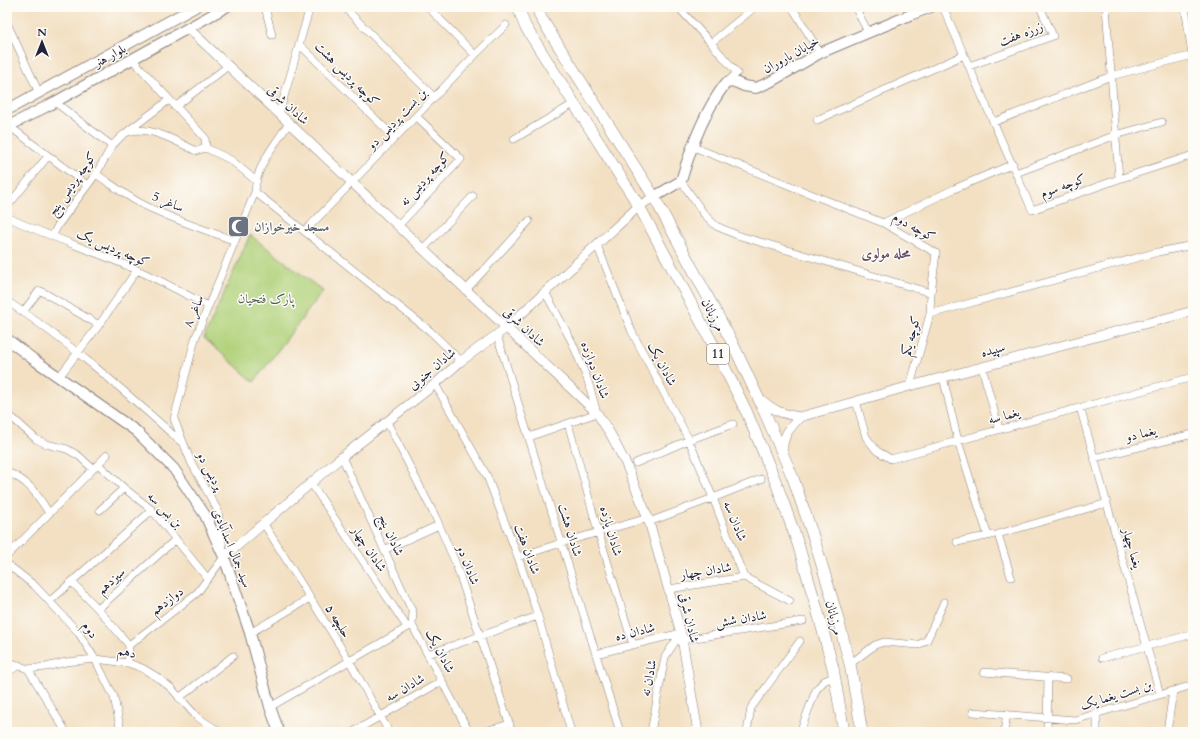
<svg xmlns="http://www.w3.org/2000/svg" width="1200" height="739" viewBox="0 0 1200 739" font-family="Cardo,Amiri,serif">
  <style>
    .green { fill: #b0d179; stroke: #697a5a }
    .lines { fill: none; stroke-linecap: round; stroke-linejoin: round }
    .minor-casing { stroke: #8a817f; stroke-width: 8 }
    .tertiary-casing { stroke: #8a817f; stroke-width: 10 }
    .secondary-casing { stroke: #8a817f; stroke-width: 12 }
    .primary-casing { stroke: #8a817f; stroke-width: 12 }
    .minor { stroke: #fff; stroke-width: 7 }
    .tertiary { stroke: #fff; stroke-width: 9 }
    .secondary { stroke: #fff; stroke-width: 10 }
    .primary { stroke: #fff; stroke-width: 11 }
    .labels { text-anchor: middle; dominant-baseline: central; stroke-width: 3; stroke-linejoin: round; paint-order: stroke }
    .shield { fill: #fdfcf7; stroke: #646373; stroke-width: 1 }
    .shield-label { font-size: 12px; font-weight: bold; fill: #22223b }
    .street-label { font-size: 13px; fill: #22223b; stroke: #fdfcf7 }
    .worship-label { font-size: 13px; font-weight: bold; fill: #5b616d; stroke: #fdfcf7; text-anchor: start }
    .park-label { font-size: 13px; fill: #545f51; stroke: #fdfcf7 }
    .neighbourhood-label { font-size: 14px; font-weight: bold; fill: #634b65; stroke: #fdfcf7 }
  </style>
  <rect width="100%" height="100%" fill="#fdfcf7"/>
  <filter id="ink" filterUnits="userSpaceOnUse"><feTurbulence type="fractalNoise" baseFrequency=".025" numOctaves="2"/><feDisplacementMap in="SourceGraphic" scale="8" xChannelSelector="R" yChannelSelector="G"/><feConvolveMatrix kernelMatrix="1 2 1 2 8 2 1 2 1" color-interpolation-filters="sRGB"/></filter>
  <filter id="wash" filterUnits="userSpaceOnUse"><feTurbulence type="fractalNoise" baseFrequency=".012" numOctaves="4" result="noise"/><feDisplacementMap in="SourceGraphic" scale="16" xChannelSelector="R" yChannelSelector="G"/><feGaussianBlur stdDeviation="0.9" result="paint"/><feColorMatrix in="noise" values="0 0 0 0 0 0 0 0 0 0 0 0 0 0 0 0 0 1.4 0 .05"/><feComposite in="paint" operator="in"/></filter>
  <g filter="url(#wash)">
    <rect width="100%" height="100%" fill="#f3e0c3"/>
    <!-- green -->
    <path class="green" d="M250,235L323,291L254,382L204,338Z"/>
  </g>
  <g filter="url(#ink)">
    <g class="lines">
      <defs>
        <path id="minor" d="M265,7L272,35
          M344,7L434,97
          M428,7L475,55
          M678,7L711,43L755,7
          M792,7L820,53
          M855,7L868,32
          M943,7L1032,210L1119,179L1193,155
          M1106,7L1119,179
          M1185,7L1193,61
          M7,23L39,93
          M711,43L737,73L727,82
          M299,44L395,138
          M132,59L205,138L206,148
          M969,66L1053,36L1040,7
          M175,107L228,66
          M279,114L310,7
          M817,120L964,55
          M994,122L1111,76L1193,55
          M9,126L87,185
          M128,131L169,100
          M514,139L575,103
          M112,146C116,142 122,134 128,132C149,125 178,142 196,151L206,148L231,160L255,180
          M1016,173L1116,135L1162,122
          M96,174C111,184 125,195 140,203C170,219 204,229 235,241
          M681,181L704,214L716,226L737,235L931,293L936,253L883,223L691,146
          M255,192L430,331L461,361
          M7,207L48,156
          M7,217C49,237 95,251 137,270C162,281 185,294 208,306
          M883,223L954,189L1013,164
          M398,226L461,159L416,116
          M305,231L475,55L506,25
          M53,235L58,225L96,174L112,146L55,102
          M597,245L632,332L689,440L636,463
          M423,249L473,196
          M466,290L529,221
          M7,301C69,342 126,392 181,442
          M23,312L39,291H41L99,325
          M930,314L1158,252L1193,245
          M497,335L620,732
          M982,367L999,429
          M59,377L99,325L137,270
          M943,377L958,441L988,536
          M435,384L487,476L518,557L538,616L571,732
          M910,386L930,314L931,293
          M856,401L866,437L877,451L891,459L1193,377
          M1080,407L1160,694
          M7,413L36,439L46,444L67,449L79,456L93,469
          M387,422L436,518L456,564L512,732
          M568,423L598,531L633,645
          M529,437L597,413L588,381L572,342L545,292
          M342,457L413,613L412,625
          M1094,458L1193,434
          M98,464L124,488L152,510L208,579
          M7,472C29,481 37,494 49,513
          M311,483L407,627
          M100,510L124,488
          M649,522L713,498L689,440L733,424
          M264,524L350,662L389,732
          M957,542L992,535
          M384,550L439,525
          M7,556L107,455
          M518,557L561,543L648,518
          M7,564L35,586L78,632L95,659L114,697L121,732
          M744,577L713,498L761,479
          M1011,577L998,534L1107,503
          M72,582L98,609
          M669,589L744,577L790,601
          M50,601L152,510
          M412,625L469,732
          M250,633L310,598
          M682,640L803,621
          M129,645L98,609L176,539
          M428,654L538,616
          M596,654L681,633
          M1102,658L1193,634
          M7,661L28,669L46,667L66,662L95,659L128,663L142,668L157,677L171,688L197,717L220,732
          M128,663L129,645L197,593L224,557L218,511L191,462L174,419L195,339L255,192C256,165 275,145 289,123
          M850,664L875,645L884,642L918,645L927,640L944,602
          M28,669L66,732
          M984,672L1067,679
          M7,673L19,665
          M179,698L233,656
          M270,707L410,626
          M973,712L1075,720L1193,685
          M353,732L442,681
          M481,732L510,724
          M651,732L665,657L681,633
          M747,732L751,708L800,641
          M800,732L816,690L824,681L834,677
          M1004,732L1007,714
          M1047,732L1048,677
          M1097,732V713
          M1167,732L1173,691"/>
        <path id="tertiary" d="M188,28L597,413L611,435L626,464L648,518L681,633L698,732
          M758,397C774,411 779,413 800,417L910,386L1193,311
          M782,451C784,434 788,430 800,417
          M224,557L338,460L435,384L461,361L506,328L639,206L654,197"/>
        <path id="secondary" d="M7,110L195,7
          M7,127L55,102L226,7
          M654,197L681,181C691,147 704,111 726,83L735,82L744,86L756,88L770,82L820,53L910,15L931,7
          M7,339L33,359L136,431L174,469L205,515L224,557L250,633L270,707L279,732"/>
        <path id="primary" d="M518,7L525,26L639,206L716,350L747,413L777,485L798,544L817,609L833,668L844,732
          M537,7L541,18L654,197L732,342L762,406L793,478L814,539L834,605L850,664L862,732"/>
      </defs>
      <!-- minor casing -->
      <use href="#minor" class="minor-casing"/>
      <!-- tertiary casing -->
      <use href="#tertiary" class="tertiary-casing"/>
      <!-- secondary casing -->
      <use href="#secondary" class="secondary-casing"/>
      <!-- primary casing -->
      <use href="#primary" class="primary-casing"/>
      <!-- minor -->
      <use href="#minor" class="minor"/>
      <!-- tertiary -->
      <use href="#tertiary" class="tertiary"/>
      <!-- secondary -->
      <use href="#secondary" class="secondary"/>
      <!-- primary -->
      <use href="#primary" class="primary"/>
    </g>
  </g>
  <!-- icons -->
  <defs>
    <symbol id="mosque-square" viewBox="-11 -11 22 22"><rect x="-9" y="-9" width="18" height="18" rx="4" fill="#6b7280" stroke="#fdfcf7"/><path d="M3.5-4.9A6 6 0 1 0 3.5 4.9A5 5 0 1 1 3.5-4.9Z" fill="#fff"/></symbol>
  </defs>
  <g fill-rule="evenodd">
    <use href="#mosque-square" x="226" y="214" width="25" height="25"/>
  </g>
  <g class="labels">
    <!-- shield labels -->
    <rect class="shield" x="707" y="344" width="22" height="20" rx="3"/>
    <g class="shield-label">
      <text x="718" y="354">11</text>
    </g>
    <!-- street labels -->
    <g class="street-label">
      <text transform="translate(1021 34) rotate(-21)">زرزه هفت</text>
      <text transform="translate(791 55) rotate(-29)">خیابان باروران</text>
      <text transform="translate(110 56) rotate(-29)">بلوار هنر</text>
      <text transform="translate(347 74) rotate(45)">کوچه پردیس هشت</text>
      <text transform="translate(288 105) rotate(43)">شادان شرقی</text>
      <text transform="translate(397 119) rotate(-46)">بن بست پردیس دو</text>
      <text transform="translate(425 179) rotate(-48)">کوچه پردیس نه</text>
      <text transform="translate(72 184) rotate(-55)">کوچه پردیس پنج</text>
      <text transform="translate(1063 186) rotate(-20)">کوچه سوم</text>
      <text transform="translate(168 202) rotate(23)">ساغر 5</text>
      <text transform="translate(914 227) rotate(29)">کوچه دوم</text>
      <text transform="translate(113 248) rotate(23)">کوچه پردیس یک</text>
      <text transform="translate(194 311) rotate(-68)">ساغر ٨</text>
      <text transform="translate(713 315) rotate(62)">مرزبانان</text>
      <text transform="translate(524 327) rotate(43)">شادان شرقی</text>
      <text transform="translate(911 336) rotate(-75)">کوچه یکم</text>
      <text transform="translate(993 350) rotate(-15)">سپیده</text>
      <text transform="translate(662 364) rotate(62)">شادان یک</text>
      <text transform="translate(432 369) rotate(-40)">شادان جنوبی</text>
      <text transform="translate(595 370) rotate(70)">شادان دوازده</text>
      <text transform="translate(1004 416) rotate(-15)">یغما سه</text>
      <text transform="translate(1141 434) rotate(-14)">یغما دو</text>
      <text transform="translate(210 471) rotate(62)">پردیس دو</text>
      <text transform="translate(165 510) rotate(46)">بن بس سه</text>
      <text transform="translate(735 521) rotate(68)">شادان سه</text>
      <text transform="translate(570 530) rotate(73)">شادان هشت</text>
      <text transform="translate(611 531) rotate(74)">شادان یازده</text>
      <text transform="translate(391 535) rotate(66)">شادان پنج</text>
      <text transform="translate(232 548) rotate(68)">سید جمال اسدآبادی</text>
      <text transform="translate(1132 548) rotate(74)">یغما چهار</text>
      <text transform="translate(369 549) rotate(56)">شادان چهار</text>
      <text transform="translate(527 549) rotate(70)">شادان هفت</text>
      <text transform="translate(468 565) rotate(69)">شادان دو</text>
      <text transform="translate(706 571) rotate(-9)">شادان چهار</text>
      <text transform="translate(111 581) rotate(-42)">سیزدهم</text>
      <text transform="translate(167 601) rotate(-37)">دوازدهم</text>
      <text transform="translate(689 618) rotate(77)">شادان شرقی</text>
      <text transform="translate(834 618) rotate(75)">مرزبانان</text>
      <text transform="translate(741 619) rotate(-9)">شادان شش</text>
      <text transform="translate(338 621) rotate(58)">حلبچه ۵</text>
      <text transform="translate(90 630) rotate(55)">دوم</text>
      <text transform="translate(635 632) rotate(-14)">شادان ده</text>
      <text transform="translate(440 651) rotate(62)">شادان یک</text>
      <text transform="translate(127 652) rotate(14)">دهم</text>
      <text transform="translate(649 678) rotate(-79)">شادان نه</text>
      <text transform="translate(405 688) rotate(-30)">شادان سه</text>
      <text transform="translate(1116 695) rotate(-17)">بن بست یغما یک</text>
    </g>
    <!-- worship labels -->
    <g class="worship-label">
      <text x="254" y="227">مسجد خیرخوازان</text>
    </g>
    <!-- park labels -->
    <g class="park-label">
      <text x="266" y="299">پارک فتحیان</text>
    </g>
    <!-- neighbourhood labels -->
    <g class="neighbourhood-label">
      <text x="886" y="253">محله مولوی</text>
    </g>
  </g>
  <!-- margin -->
  <rect width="1200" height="739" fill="none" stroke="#fdfcf7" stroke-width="24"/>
  <!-- north arrow -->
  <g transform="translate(42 42)" stroke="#fdfcf7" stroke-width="3" paint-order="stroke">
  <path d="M0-3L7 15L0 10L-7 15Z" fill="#22223b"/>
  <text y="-6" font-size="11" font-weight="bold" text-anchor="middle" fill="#22223b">N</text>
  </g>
</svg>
